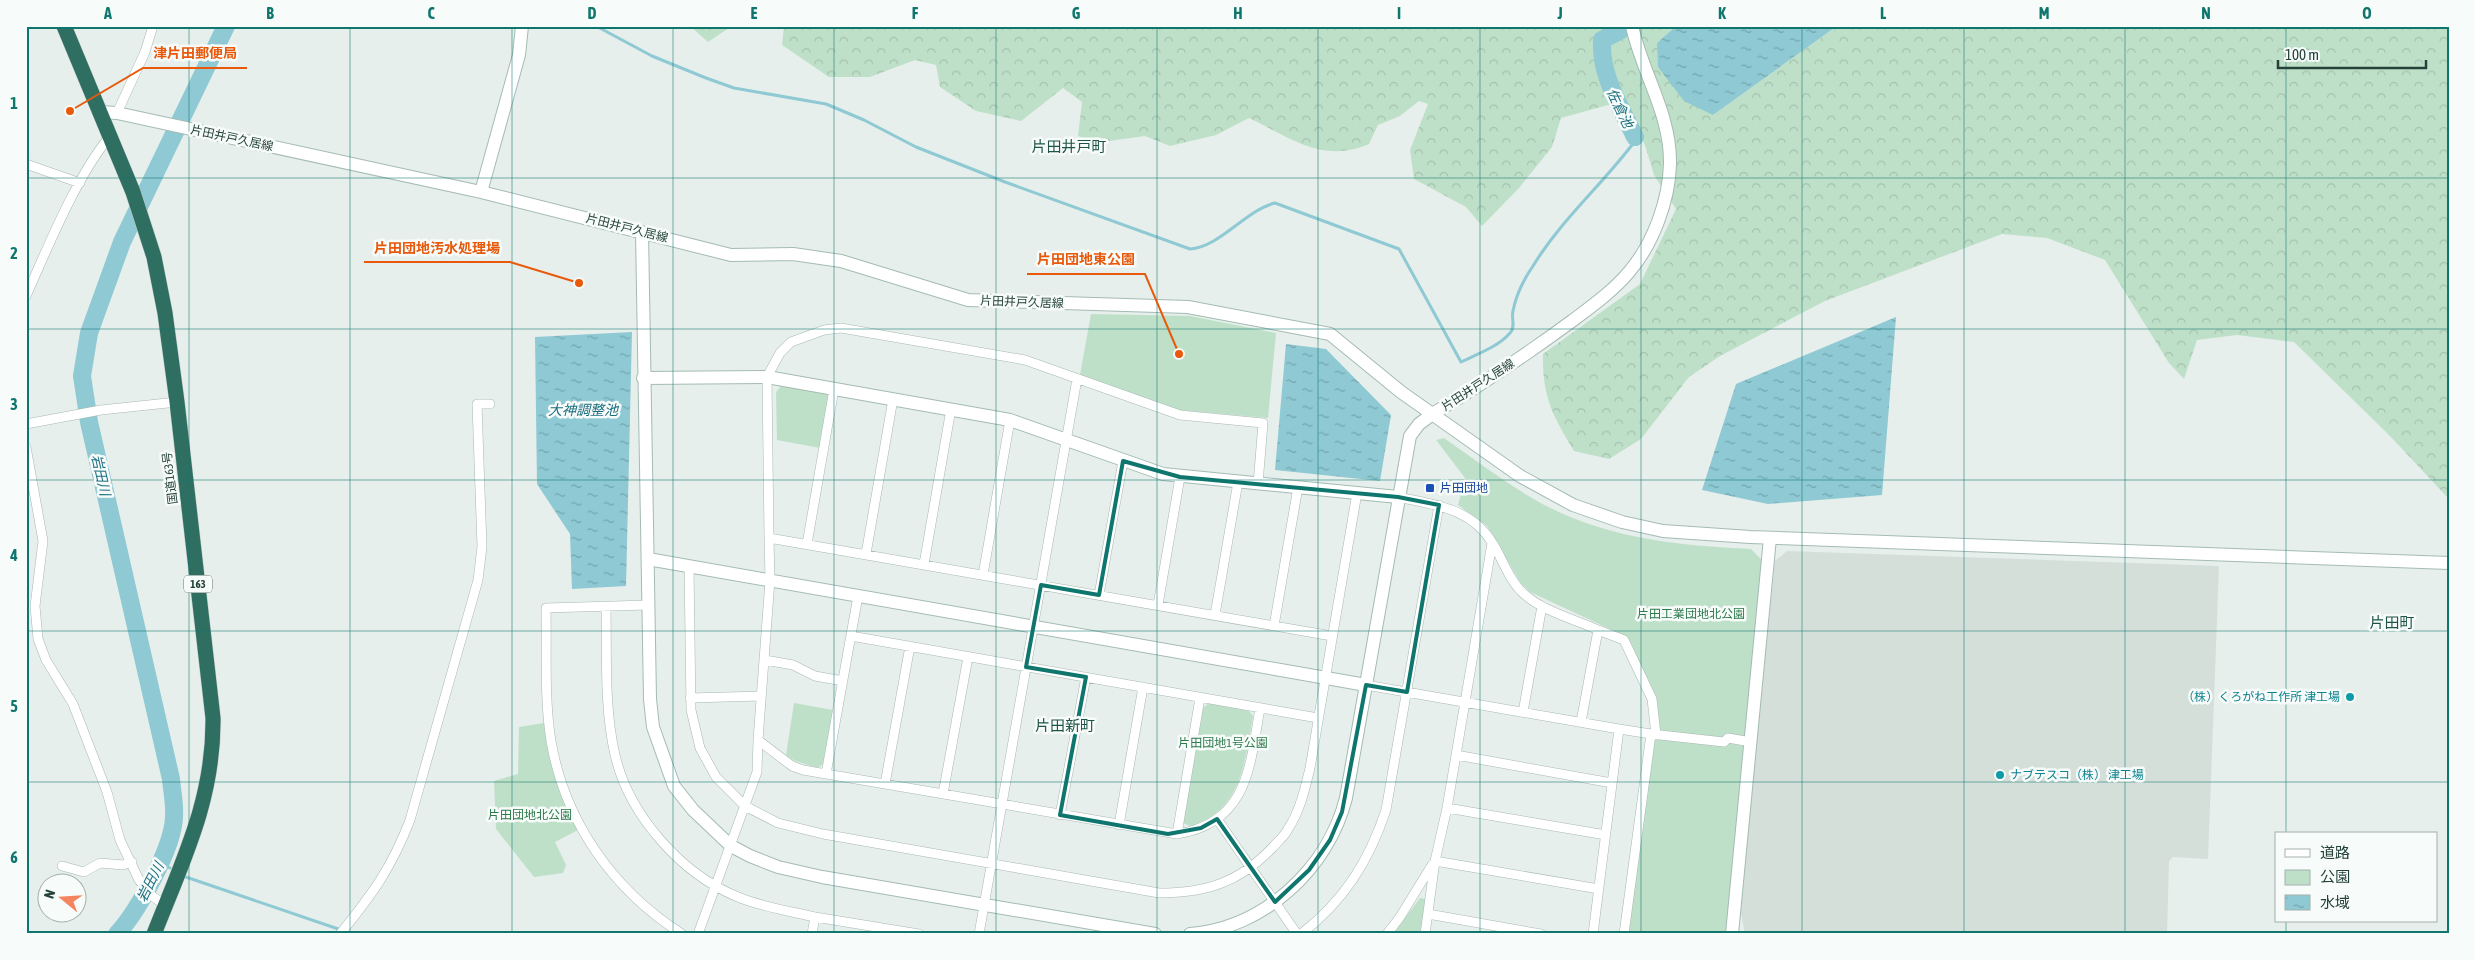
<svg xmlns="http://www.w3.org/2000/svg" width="2475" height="960" viewBox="0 0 2475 960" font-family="'Asap Condensed','Noto Sans JP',sans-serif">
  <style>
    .built { fill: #d4dfda }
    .green { fill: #bfe0c8 }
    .forest { fill: url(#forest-crowns) }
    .water { fill: url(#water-ripples) }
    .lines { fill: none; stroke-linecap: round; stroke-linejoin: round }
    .stream { stroke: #8ec9d4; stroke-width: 3 }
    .river { stroke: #8ec9d4; stroke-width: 18 }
    .street-casing { stroke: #a8b8b2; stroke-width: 10 }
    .secondary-casing { stroke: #a4bbb3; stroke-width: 14 }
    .highway-casing { stroke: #c2cac8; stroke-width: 16 }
    .street { stroke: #fff; stroke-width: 9 }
    .secondary { stroke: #fff; stroke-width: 12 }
    .highway { stroke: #2f6f62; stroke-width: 15 }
    .marked { fill: none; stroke: #0f766e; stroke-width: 4; stroke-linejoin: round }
    .grid { fill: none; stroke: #0f766e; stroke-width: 1; stroke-opacity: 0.55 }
    .transit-dot { fill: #1a4fb4; stroke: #f7fbf9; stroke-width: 2 }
    .culture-dot { fill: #0f9aa8; stroke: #f7fbf9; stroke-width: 2 }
    .labels { text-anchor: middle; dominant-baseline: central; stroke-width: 5; stroke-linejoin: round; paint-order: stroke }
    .shield { fill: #f7fbf9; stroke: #637a73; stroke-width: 1 }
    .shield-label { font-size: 11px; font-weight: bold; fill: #24423a }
    .street-label { font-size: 12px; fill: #24423a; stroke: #f7fbf9 }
    .transit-label { font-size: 12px; fill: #164399; stroke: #f7fbf9; text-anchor: start }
    .park-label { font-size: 12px; fill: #2d7a4b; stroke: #f7fbf9 }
    .culture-label { font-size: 12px; fill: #0d838f; stroke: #f7fbf9; text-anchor: end }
    .water-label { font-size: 14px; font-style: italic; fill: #1c6f80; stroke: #f7fbf9 }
    .quarter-label { font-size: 15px; fill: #1f5548; stroke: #f7fbf9 }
    .leader { fill: none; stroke: #e8590c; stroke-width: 2 }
    .callout-dot { fill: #e8590c; stroke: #f7fbf9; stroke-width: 2 }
    .callout-label { font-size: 14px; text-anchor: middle; font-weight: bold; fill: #e8590c; stroke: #f7fbf9; stroke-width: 5; stroke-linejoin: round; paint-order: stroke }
    .neatline { fill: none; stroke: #0f766e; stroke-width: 2 }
    .grid-label { font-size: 16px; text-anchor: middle; font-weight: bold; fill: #0f766e }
  </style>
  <defs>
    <pattern id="forest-crowns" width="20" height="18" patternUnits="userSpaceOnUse" patternTransform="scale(1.25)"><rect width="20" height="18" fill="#bfe0c8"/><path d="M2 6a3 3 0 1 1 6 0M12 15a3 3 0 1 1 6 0" fill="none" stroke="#a4c1ad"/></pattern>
    <pattern id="water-ripples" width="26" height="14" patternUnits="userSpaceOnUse" patternTransform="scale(1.25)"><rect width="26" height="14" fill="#8ec9d4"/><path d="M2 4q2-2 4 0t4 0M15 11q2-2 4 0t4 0" fill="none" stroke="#74a5ad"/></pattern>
  </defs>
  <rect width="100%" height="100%" fill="#e6efeb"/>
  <!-- built -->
  <path class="built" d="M1787,551L2219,566L2208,859L2173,857L2169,861L2167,934H1745L1740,908L1775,561Z"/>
  <!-- green -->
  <path class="green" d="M1091,314L1190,316L1276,333L1268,418L1180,410L1080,375Z
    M781,386L826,393L829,398L820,448L777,440L776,392Z
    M1444,438C1470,456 1495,475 1522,492C1593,537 1669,545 1751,549L1763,561L1726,934H1627L1652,744C1675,724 1637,659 1627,637L1530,592L1520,582L1487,526L1458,505L1465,478L1436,440Z
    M794,703L833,710L823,764L818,768L795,761L786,755Z
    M1209,703L1249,711L1253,716C1245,761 1242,811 1190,826L1183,823L1203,708Z
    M544,723C549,762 561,796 578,830L555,842L566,865L563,873L534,877L496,829L494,781L518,774L519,727Z
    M1420,898L1425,899V903L1420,934H1393Z"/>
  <!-- forest -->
  <path class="forest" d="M690,26H732L708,42Z
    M784,26H1676L1657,43L1713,115L1837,26H2449V499L2391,437L2294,342L2237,335L2197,340L2184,379L2169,363L2105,260L2047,238L2002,234L1825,301L1720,356L1689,377L1641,439L1609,459L1574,451C1553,416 1542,397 1543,354L1640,284L1676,209L1654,175L1646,148L1626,100L1561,118L1552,147L1519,188L1482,226L1466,207L1414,179L1410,150L1428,104L1419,101L1400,116L1378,125L1369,144C1323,164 1291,138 1249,118L1216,135L1170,146L1145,136L1094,143L1078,136L1082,102L1063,88L1021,121L976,111L940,87L936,65L915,60L870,77H829L782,45Z"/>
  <!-- water -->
  <path class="water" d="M1676,26H1837L1713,115L1684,101L1658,67L1657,43Z
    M1896,317L1882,495L1768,504L1702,490L1736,384Z
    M632,332L626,586L572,589L570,534L537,484L535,337Z
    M1286,344L1326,349L1391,415L1380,481L1275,470Z"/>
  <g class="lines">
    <!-- stream -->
    <path class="stream" d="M596,26L652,56L706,78L734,88L826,104L864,120L916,147L1005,182L1190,249C1220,247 1246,210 1275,203L1399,249L1461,362C1477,354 1498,347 1510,333C1516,327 1511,318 1513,311C1516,295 1524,279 1533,266C1561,220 1603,184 1635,141V137
      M161,863L170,868
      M183,876L353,934"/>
    <!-- river -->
    <path class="river" d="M1621,30L1602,40C1600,76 1620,105 1635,137
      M117,934C138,911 173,848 174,817C175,805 172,791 171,779L89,422L82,376L89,333L122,242L226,26"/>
    <defs>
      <path id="street" d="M117,113L145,52L153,26
        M26,164L80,183
        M26,296C48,247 76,177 110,136
        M26,424L101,410L177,402
        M26,447L43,541L35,606L38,639L46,660L73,704L107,792L120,840L139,880L152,896L165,905
        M1258,484L1263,423L1180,415L1025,360L841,328L824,330L791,342L780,353L767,377L769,538L1332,636
        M1398,497C1435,505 1472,508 1493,544C1503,560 1509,580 1523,593C1542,611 1574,619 1598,630L1581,722
        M769,538L770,580L758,740L792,766L803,770L1177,834C1248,823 1250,766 1260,708
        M807,544L834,389
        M866,554L893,399
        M924,564L951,409
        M689,566L691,710L700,748L716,777L745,806L778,823L823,834L1159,893C1207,893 1240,882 1273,847C1278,841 1285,836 1288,829C1300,811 1305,789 1310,768L1357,493
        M983,575L1010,420
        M1099,595L1123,461
        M647,605L546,608C547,651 544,698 551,741C565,822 613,890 682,934
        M1158,605L1180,477
        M606,607C607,656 604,707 615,755C629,815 681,874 738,897C762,907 789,911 815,917
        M1215,615L1238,482
        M1274,626L1298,487
        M1598,630L1624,640L1652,699L1656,735
        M851,636L1318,718
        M765,660L793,665L815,676L843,681
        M1366,685L1619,729L1593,934
        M690,698L761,696
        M1523,712L1542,606
        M1619,729L1651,734L1624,934
        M1651,734L1724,742L1728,738L1751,742
        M1456,755L1612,783
        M826,774L858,596
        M885,784L910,646
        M943,794L968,657
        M1447,808L1606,835
        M1060,815L1086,677
        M1217,819L1297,934
        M1119,825L1143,687
        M1177,834L1200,698
        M1435,861L1599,889
        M62,866L84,872L100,863L123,865L132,862
        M1428,914L1541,934
        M340,934C372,895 392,867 410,820L478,580L482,547L477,404H490
        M698,934L757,772L758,740
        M812,934L815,917L919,934
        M979,934L1077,379
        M1301,934C1344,901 1369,861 1386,810L1439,505
        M1387,934L1400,917L1432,865
        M1425,934L1435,861L1447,808L1492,543"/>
      <path id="secondary" d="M100,112L117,113L481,192L731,255L793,254L841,261L968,300L1188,307L1330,334L1401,392L1520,476L1573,505L1622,522L1663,531L1750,537L2449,563
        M481,192L519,55L522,26
        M642,232L650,699L653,727L674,786L693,810L731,846L750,856L778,867L822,877L1155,934
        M643,378L767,377L1010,420L1163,474L1398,497
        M648,559L1366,685
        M1190,934C1264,928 1328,869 1346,798L1410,436L1419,424L1434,413C1481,385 1527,354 1572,321C1592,306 1613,291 1629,272C1653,244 1669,201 1670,164C1671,114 1642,73 1632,26
        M1732,934L1770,538"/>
      <path id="highway" d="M64,26L133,192L154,257L165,313L177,402L213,718C214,799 183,860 154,934"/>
    </defs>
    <!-- street casing -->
    <use href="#street" class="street-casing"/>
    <!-- secondary casing -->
    <use href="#secondary" class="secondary-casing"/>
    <!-- highway casing -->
    <use href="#highway" class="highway-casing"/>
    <!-- street -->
    <use href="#street" class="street"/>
    <!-- secondary -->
    <use href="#secondary" class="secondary"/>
    <!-- highway -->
    <use href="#highway" class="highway"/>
  </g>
  <!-- marked area -->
  <path class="marked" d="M1123,461L1180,477L1398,497L1439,505L1407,692L1366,685L1342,812L1330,840L1309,870L1275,902L1217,819L1201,828L1168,834L1060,815L1086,677L1026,667L1041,585L1099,595Z"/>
  <!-- grid -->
  <path class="grid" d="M189,26V934M350,26V934M512,26V934M673,26V934M834,26V934M996,26V934M1157,26V934M1318,26V934M1480,26V934M1641,26V934M1802,26V934M1964,26V934M2125,26V934M2286,26V834M26,178H2449M26,329H2449M26,480H2449M26,631H2449M26,782H2449M2286,921V934"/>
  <!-- markers -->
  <rect class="transit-dot" x="1425" y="483" width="10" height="10" rx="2.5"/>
  <g class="culture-dot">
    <circle cx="2350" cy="697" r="5"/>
    <circle cx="2000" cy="775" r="5"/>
  </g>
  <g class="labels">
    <!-- shield labels -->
    <rect class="shield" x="184" y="575.5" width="28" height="17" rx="4"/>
    <g class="shield-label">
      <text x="198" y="584">163</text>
    </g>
    <!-- street labels -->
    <g class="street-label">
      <text transform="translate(232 138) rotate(12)">片田井戸久居線</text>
      <text transform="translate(627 228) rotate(14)">片田井戸久居線</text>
      <text transform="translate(1022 302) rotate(2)">片田井戸久居線</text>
      <text transform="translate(1478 385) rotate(-33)">片田井戸久居線</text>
      <text transform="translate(170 478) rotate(-97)">国道163号</text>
    </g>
    <!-- transit labels -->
    <g class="transit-label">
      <text x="1440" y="488">片田団地</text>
    </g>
    <!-- park labels -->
    <g class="park-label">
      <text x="1691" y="614">片田工業団地北公園</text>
      <text x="1223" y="743">片田団地1号公園</text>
      <text x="530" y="815">片田団地北公園</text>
    </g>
    <!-- culture labels -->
    <g class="culture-label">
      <text x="2340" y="697">（株）くろがね工作所 津工場</text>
      <text x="2010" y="775" text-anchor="start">ナブテスコ（株） 津工場</text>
    </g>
    <!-- water labels -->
    <g class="water-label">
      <text transform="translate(1620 108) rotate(64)">佐倉池</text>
      <text x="583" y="410">大神調整池</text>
      <text transform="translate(101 475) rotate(77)">岩田川</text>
      <text transform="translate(150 882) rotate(-63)">岩田川</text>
    </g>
    <!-- quarter labels -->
    <g class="quarter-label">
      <text x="1069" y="146">片田井戸町</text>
      <text x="2392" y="622">片田町</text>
      <text x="1065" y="725">片田新町</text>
    </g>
  </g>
  <!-- callouts -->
  <path class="leader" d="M70 111L143 68H247M579 283L510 262H364M1179 354L1145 274H1027"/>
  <g class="callout-dot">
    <circle cx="70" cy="111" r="5"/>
    <circle cx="579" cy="283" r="5"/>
    <circle cx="1179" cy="354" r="5"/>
  </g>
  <g class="callout-label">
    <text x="195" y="58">津片田郵便局</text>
    <text x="437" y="253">片田団地汚水処理場</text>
    <text x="1086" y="264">片田団地東公園</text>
  </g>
  <!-- border -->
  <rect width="2475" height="960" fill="none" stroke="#f7fbf9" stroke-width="55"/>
  <!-- legend -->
  <rect x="2275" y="832" width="162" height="90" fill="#f7fbf9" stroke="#a3b1ad"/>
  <rect x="2285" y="849" width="25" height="8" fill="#ffffff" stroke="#a3b1ad"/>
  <text x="2320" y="858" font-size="15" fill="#24423a">道路</text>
  <rect x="2285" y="870" width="25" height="15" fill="#bfe0c8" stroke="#a3b1ad"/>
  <text x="2320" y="882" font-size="15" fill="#24423a">公園</text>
  <rect x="2285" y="895" width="25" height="15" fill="url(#water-ripples)" stroke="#a3b1ad"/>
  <text x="2320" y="908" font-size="15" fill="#24423a">水域</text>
  <!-- north arrow -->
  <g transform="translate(62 898) rotate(288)"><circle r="24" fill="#f7fbf9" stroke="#a3b1ad"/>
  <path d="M0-4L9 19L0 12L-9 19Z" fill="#f4845f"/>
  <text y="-8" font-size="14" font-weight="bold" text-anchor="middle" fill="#24423a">N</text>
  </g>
  <!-- scale -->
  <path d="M2278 60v8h148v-8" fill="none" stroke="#24423a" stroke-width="2.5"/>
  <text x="2285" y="60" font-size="15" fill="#24423a" stroke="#f7fbf9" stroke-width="4" paint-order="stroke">100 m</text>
  <rect x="28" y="28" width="2420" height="904" class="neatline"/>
  <g class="grid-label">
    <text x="108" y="19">A</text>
    <text x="270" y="19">B</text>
    <text x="431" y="19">C</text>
    <text x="592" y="19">D</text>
    <text x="754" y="19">E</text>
    <text x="915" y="19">F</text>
    <text x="1076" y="19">G</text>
    <text x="1238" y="19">H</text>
    <text x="1399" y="19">I</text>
    <text x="1560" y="19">J</text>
    <text x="1722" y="19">K</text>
    <text x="1883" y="19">L</text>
    <text x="2044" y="19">M</text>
    <text x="2206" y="19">N</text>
    <text x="2367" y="19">O</text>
    <text x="14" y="109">1</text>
    <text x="14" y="259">2</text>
    <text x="14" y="410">3</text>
    <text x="14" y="561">4</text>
    <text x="14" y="712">5</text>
    <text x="14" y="863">6</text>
  </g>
</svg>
